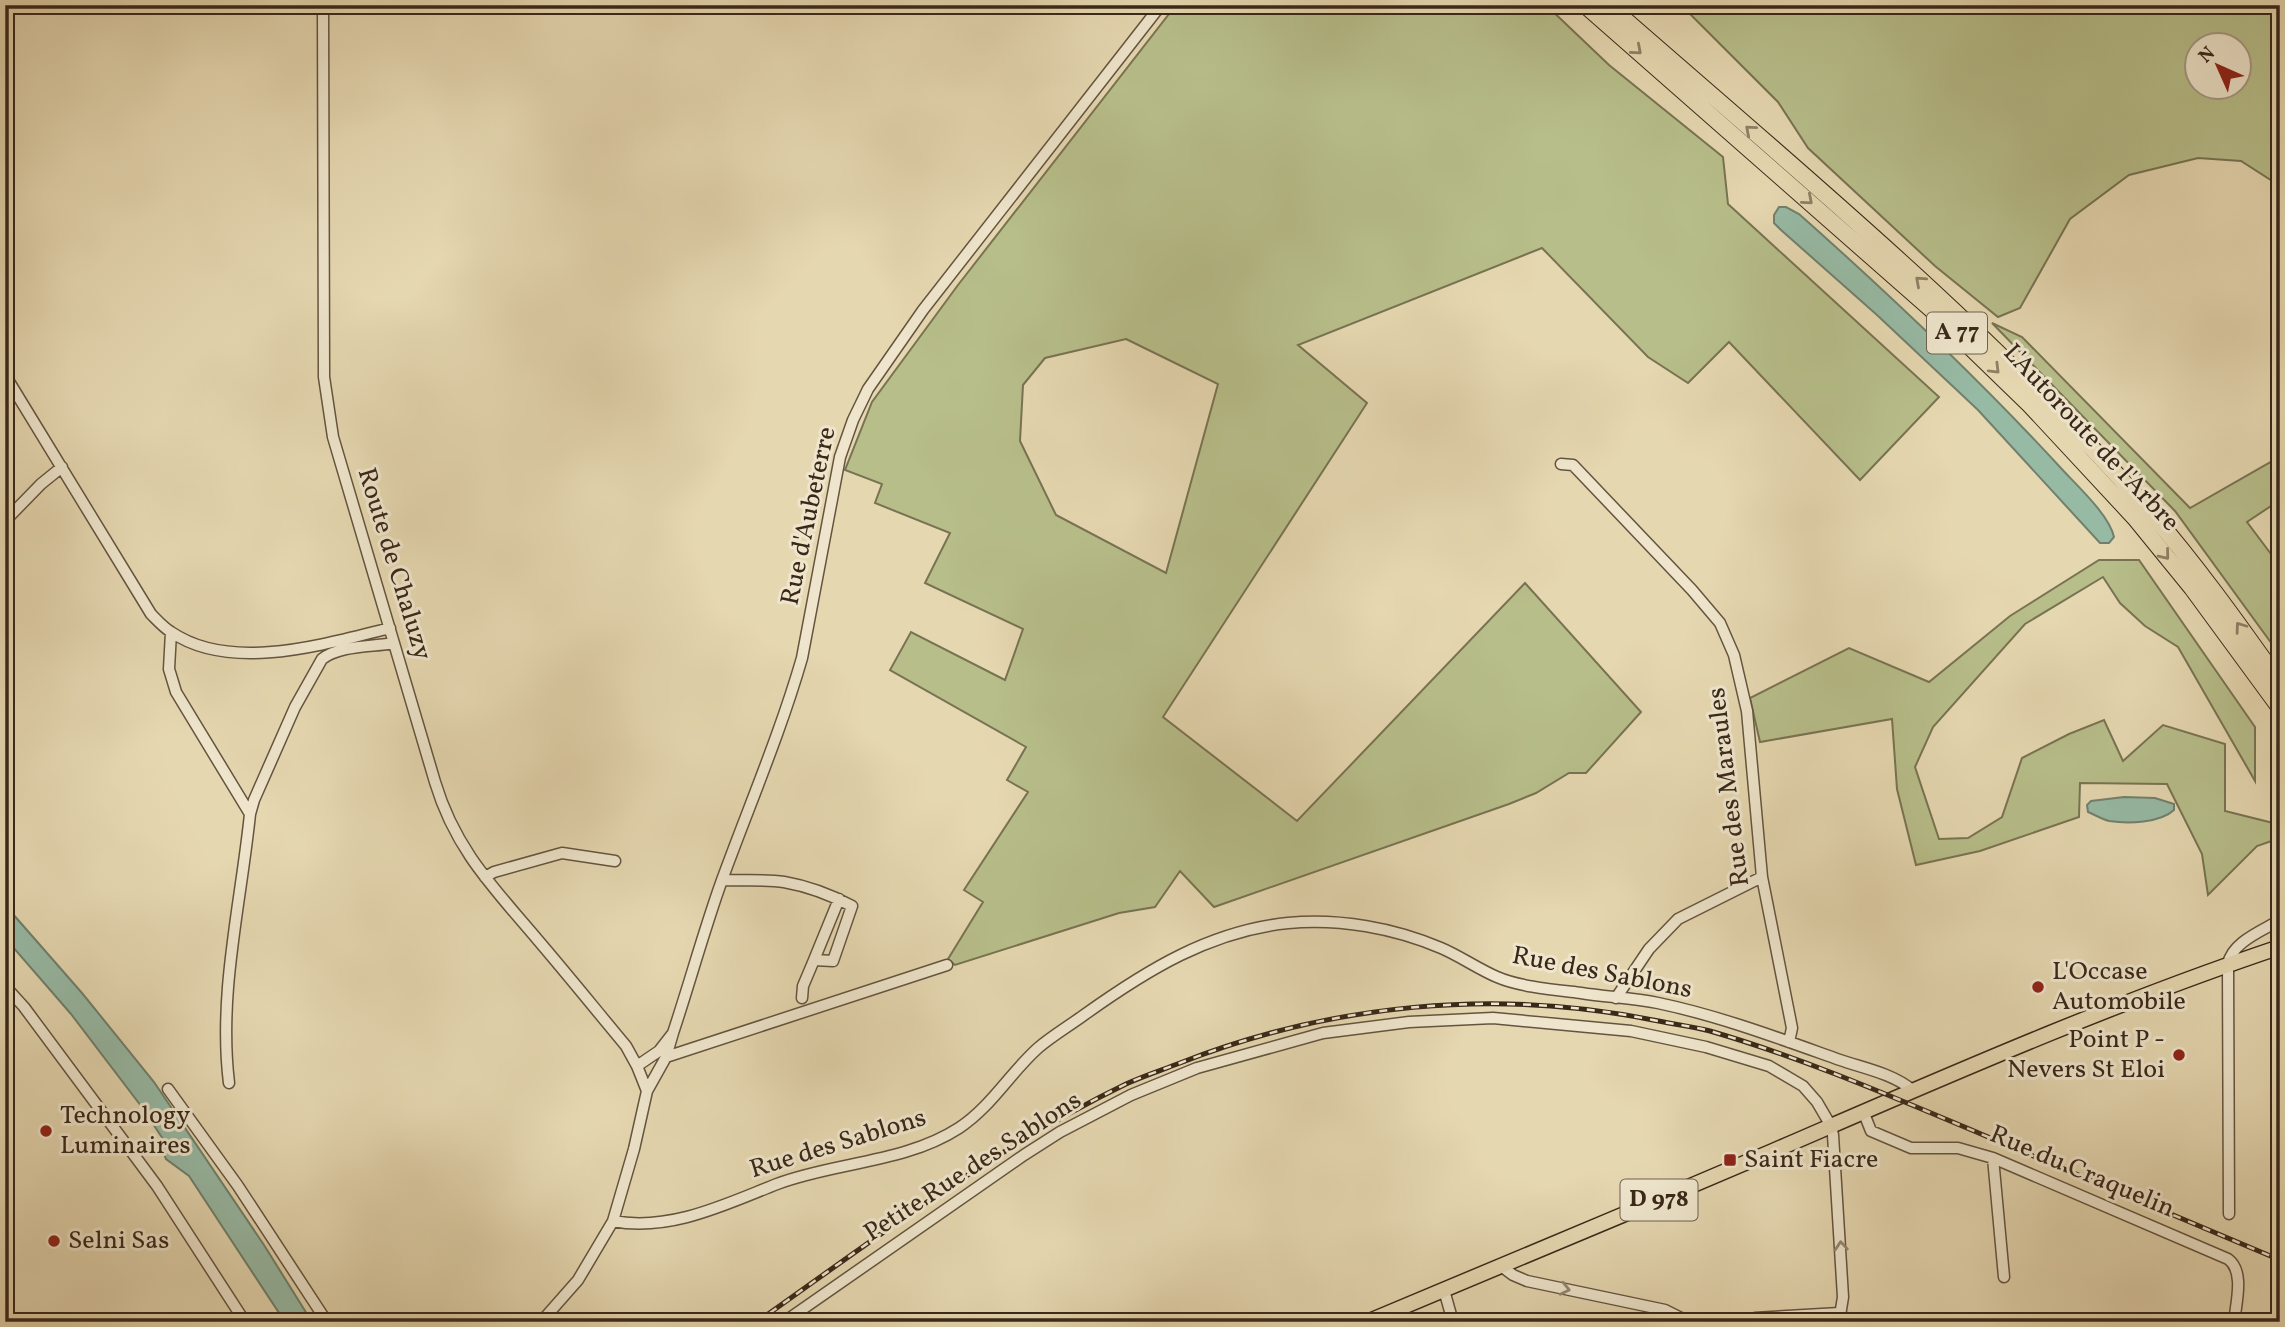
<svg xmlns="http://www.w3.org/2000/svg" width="2285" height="1327" viewBox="0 0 2285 1327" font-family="Vollkorn,serif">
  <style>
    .green { fill: #b7be8a; stroke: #787352; stroke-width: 2; fill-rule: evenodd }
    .water { fill: #97baa5; stroke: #71806d; stroke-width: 2 }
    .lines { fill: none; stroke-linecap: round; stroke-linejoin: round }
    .minor-casing { stroke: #64543f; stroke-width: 13 }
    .major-casing { stroke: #392819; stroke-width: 17 }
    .highway-casing { stroke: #392819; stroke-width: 18 }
    .minor { stroke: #eee5cc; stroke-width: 10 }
    .major { stroke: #e5d7b0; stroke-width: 14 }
    .highway { stroke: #e5d7b0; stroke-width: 16 }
    .rail-casing { stroke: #392819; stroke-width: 5 }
    .rail { stroke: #eee5cc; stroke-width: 2.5; stroke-dasharray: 8; stroke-linecap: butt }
    .oneway { stroke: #8f8064 }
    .oneway2 { stroke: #948672 }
    .poi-dot { fill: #8f2418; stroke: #eee5cc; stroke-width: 2.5 }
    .labels { text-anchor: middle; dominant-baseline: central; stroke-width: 6; stroke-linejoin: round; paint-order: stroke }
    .shield { fill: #eee5cc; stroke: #6f614f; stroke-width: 2 }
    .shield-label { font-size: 24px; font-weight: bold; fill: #392819 }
    .street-label { font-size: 26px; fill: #392819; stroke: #eee5cc }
    .poi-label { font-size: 26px; fill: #392819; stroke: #eee5cc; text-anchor: start }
  </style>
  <rect width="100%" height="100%" fill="#e5d7b0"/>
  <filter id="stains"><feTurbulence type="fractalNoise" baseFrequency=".00286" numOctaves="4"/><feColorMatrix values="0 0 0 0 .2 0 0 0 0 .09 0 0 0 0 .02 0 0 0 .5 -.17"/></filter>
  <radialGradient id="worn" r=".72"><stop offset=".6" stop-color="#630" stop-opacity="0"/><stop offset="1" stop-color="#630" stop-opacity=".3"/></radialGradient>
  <!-- green -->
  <path class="green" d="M1176,5H1546L1609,65L1723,157L1728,204L1939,397L1860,480L1729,342L1688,383L1648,357L1542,248L1298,345L1367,403L1163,717L1297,821L1525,583L1641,712L1586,773H1569L1536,793L1509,804L1214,907L1180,871L1155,907L1119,913L955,965L948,959L983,902L964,890L1028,792L1007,780L1026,747L890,670L911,632L1005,680L1023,629L925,583L950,533L875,503L882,484L845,470L872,402L958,285ZM1126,339L1218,384L1166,573L1056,515L1020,441L1023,385L1045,358Z
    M1681,5H2280V186L2241,161L2198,158L2129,175L2070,219L2020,308L1998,317L1935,266L1808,148L1778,102ZM2198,46H2240V88H2198Z
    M1992,323L2022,337L2190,508L2276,459L2280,461V500L2247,522L2280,566V655L2175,511Z
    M2099,560H2139L2255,727V781L2178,647L2145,626L2120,603L2103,577L2025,624L1933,727L1915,767L1939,839L1968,838L2002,817L2022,758L2069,734L2104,720L2123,761L2163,725L2225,744V811L2273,823L2280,829V838L2257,846L2208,895L2202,854L2167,784L2080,783L2079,817L1980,851L1916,865L1897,789L1892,719L1760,742L1750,698L1849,648L1929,682L2010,616Z"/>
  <!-- water -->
  <path class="water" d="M1779,207H1786L1799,214C1889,294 1977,377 2059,466C2075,484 2109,514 2114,537L2109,543H2100L1978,410L1877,315L1781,230L1774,223V215Z
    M2124,797L2155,798L2174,804V810C2160,823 2128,824 2109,821C2102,819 2095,815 2088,812L2087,805L2091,801Z
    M5,905L82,993L154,1082L264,1245L312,1322H285L189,1176L166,1159L163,1151V1139L141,1106L71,1014L5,938Z"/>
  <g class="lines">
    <defs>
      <path id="minor" d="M323,5L324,377L333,437L435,782C455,849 493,887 537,939C567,974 596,1010 626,1046L637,1066L647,1091L634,1149L613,1221L578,1280L541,1322
        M5,375L151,614C157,620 163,627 171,632C231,673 325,644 390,628
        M1561,464L1573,465L1692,590L1720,623L1734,655L1747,711L1762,877L1792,1028L1789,1042
        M5,521L41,484L62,467
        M171,632L169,669L176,692L250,814
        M485,877L494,872L562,853L615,861
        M722,880C742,881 764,879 784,882C807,886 831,895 852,906L833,961L814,960L839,899
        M5,986L24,1007L157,1186L245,1322
        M802,998L803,986L814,960
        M1616,998L1649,949L1678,919L1762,877
        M673,1033C690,982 704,930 722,880C749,806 780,734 802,658L840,457L853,420L868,389L923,310L1161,5
        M666,1057L947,965
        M637,1066L659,1051L673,1033L666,1057L647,1091
        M229,1083C218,993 241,903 250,814L254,800L295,707L322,659C340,645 372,647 394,643
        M168,1089L238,1186L327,1322
        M1863,1111L1871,1131L1911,1148H1958L1993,1158L2228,1259C2245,1271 2236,1303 2234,1322
        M1993,1158L2004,1277
        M2229,1214L2228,964C2232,942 2262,931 2280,920
        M613,1221C670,1232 726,1204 777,1184C835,1162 905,1163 959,1128C991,1107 1010,1073 1038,1048C1052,1036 1069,1026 1084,1015C1147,970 1210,931 1288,923C1339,918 1394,928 1441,948C1460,956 1478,969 1497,977C1520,987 1556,990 1581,993C1606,997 1633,998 1658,1003C1720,1016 1781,1039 1840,1060C1863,1068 1894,1074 1912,1090
        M1501,1266L1513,1275L1527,1281L1665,1310L1689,1322
        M1444,1290L1453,1322
        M784,1322L1024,1155L1060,1132L1131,1095L1197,1068L1323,1033L1409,1022L1493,1018L1631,1031L1706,1047L1769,1066L1803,1086L1817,1102L1831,1126L1833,1135L1843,1297L1839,1322
        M1744,1322L1755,1318L1839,1313"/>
      <path id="major" d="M1367,1322C1503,1265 1638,1209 1773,1151C1940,1079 2107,1005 2280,947"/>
      <path id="highway" d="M1585,5L1931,309L2030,405L2135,518L2192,588L2280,708
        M1608,5C1792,166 1983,323 2145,506C2194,562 2237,622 2280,683"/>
    </defs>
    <!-- minor casing -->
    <use href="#minor" class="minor-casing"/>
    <!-- major casing -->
    <use href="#major" class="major-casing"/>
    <!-- highway casing -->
    <use href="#highway" class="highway-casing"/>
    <!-- minor -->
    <use href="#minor" class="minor"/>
    <!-- major -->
    <use href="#major" class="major"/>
    <!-- highway -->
    <use href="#highway" class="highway"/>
    <defs>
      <path id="rail" d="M757,1322C876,1238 994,1148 1126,1084C1143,1076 1162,1070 1180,1063C1330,1004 1495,988 1653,1020C1672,1024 1691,1026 1710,1031C1803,1058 1893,1097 1981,1134C2081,1176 2180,1218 2280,1260"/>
    </defs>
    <!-- rail casing -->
    <use href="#rail" class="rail-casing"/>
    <!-- rail -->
    <use href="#rail" class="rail"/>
  </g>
  <!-- one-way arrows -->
  <defs><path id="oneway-chevron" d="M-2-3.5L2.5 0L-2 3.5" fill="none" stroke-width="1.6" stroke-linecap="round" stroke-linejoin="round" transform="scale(1.75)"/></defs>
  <g class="oneway">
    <use href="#oneway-chevron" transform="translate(1637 50) rotate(41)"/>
    <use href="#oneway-chevron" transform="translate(1750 130) rotate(-139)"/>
    <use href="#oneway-chevron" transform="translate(1808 200) rotate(41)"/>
    <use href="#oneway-chevron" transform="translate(1920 281) rotate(-138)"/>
    <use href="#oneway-chevron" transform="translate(1995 369) rotate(45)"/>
    <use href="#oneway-chevron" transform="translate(2165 555) rotate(51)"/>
    <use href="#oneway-chevron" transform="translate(2240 627) rotate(-126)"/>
  </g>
  <g class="oneway2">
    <use href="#oneway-chevron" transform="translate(1841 1246) rotate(-94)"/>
    <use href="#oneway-chevron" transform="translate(1565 1289) rotate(13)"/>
  </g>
  <!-- markers -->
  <g class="poi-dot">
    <circle cx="2038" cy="987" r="7"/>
    <circle cx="2179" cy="1055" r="7"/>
    <circle cx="46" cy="1131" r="7"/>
    <rect x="1723" y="1153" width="14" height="14" rx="3.5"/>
    <circle cx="54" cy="1241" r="7"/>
  </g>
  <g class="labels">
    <!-- shield labels -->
    <g class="shield">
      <rect x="1927" y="312.5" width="60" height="41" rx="5"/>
      <rect x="1620.5" y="1179.5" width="77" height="41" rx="5"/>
    </g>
    <g class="shield-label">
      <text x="1957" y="333">A 77</text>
      <text x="1659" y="1200">D 978</text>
    </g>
    <!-- street labels -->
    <g class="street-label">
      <text transform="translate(2091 438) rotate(47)">L'Autoroute de l'Arbre</text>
      <text transform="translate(809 516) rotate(-78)">Rue d'Aubeterre</text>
      <text transform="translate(394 564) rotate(73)">Route de Chaluzy</text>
      <text transform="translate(1729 787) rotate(-97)">Rue des Maraules</text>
      <text transform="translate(1602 973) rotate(11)">Rue des Sablons</text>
      <text transform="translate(838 1144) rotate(-17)">Rue des Sablons</text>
      <text transform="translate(973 1167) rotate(-33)">Petite Rue des Sablons</text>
      <text transform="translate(2082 1172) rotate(23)">Rue du Craquelin</text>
    </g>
    <!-- poi labels -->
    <g class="poi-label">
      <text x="2052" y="972">L'Occase<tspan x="2052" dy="30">Automobile</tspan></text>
      <text x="2165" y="1040" text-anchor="end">Point P -<tspan x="2165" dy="30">Nevers St Eloi</tspan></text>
      <text x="60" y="1116">Technology<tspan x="60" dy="30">Luminaires</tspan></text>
      <text x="1744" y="1160">Saint Fiacre</text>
      <text x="68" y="1241">Selni Sas</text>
    </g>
  </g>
  <!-- margin -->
  <rect width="2285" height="1327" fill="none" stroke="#e5d7b0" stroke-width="28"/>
  <rect x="7" y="7" width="2271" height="1313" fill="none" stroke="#392819" stroke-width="3.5"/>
  <rect x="14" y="14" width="2257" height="1299" fill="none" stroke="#392819" stroke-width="2"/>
  <!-- north arrow -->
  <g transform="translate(2218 66) rotate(315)"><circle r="33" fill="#eee5cc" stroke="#a69984" stroke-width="2"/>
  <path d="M0-5L12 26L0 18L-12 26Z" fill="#8f2418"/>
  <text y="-10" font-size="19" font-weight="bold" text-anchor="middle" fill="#392819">N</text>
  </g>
  <rect width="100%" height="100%" filter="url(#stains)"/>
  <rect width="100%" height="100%" fill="url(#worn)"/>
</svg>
